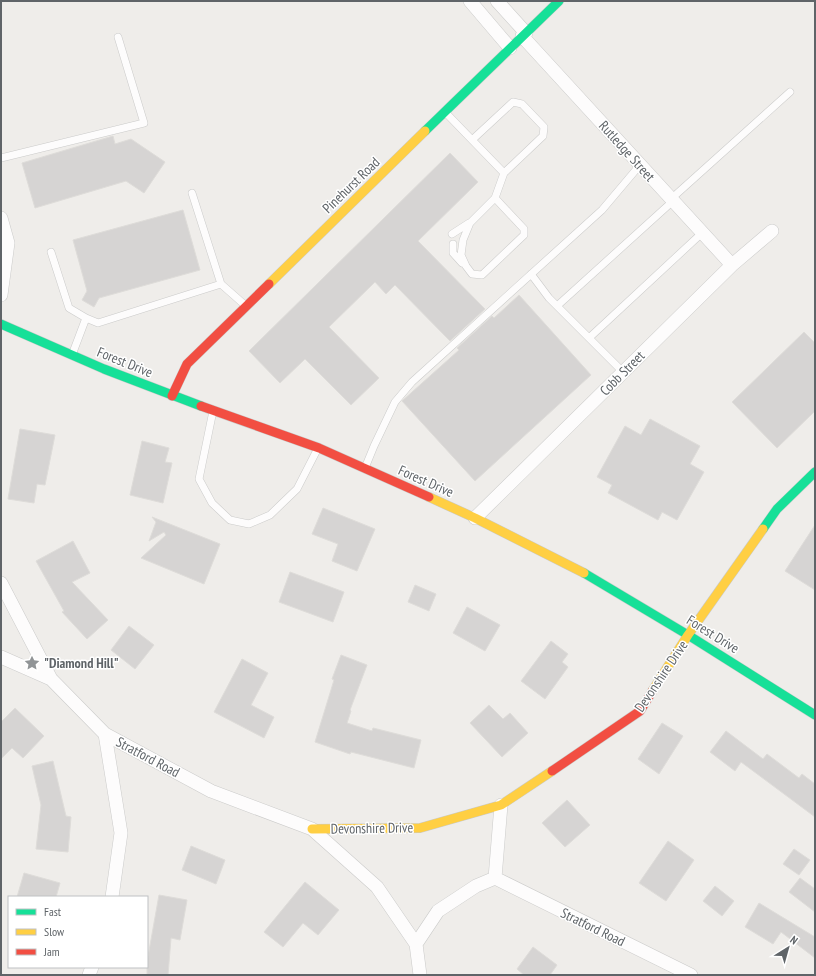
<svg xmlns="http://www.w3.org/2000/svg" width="816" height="976" viewBox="0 0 816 976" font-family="'PT Sans Narrow',sans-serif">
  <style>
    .building { fill: #d6d4d3; stroke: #dedcd9 }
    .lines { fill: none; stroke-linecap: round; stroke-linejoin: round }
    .lane-casing { stroke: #cbcbca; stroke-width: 8 }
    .street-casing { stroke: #cbcbca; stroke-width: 14 }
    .fast-casing { stroke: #c9cac9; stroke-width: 10 }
    .slow-casing { stroke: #c9cac9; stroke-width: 10 }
    .jam-casing { stroke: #c9cac9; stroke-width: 10 }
    .lane { stroke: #fdfcfc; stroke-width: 7 }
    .street { stroke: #fdfcfc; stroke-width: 13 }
    .fast { stroke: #16e098; stroke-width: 9 }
    .slow { stroke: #ffcf43; stroke-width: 9 }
    .jam { stroke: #f24e42; stroke-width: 9 }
    .labels { text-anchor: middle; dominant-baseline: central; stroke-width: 3; stroke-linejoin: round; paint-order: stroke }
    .street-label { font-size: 14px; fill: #5f6468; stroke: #fff }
    .poi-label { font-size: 14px; font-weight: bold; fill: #5f6468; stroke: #fff; text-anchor: start }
  </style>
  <rect width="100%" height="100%" fill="#efedea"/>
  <!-- building -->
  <path class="building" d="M113,136L115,144L131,139L165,162L144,193L126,181L35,208L22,163Z
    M450,153L478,182L418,241L485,309L450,341L395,285L386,294L375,282L329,327L379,378L351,405L305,359L280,383L249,351Z
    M183,210L200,270L99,298L94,307L82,300L87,291L73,240Z
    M519,295L591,375L475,481L402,401L459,350L457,348L492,316L494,318Z
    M804,332L815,343V411L777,448L732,402Z
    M650,419L700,446L690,464L704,472L677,520L662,512L658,520L608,493L612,485L597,477L625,426L641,435Z
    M20,429L55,435L45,485L37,484L34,503L8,499Z
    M142,441L169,448L165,462L172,463L163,503L130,495Z
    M323,508L375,529L357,571L332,561L338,544L312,534Z
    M152,517L220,544L204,584L141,558L166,535L164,532L149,541L156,522Z
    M815,525V590L785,571Z
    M73,541L90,573L72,582L108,620L87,639L62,612L64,611L36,561Z
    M290,572L344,592L333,622L279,602Z
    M415,585L436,594L429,611L408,602Z
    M467,607L500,625L485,651L453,633Z
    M129,626L154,645L135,669L111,650Z
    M551,641L568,654L562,662L568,667L545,699L521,681Z
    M341,655L367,665L350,710L351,711L347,723L372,731L373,728L421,740L414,768L351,752L350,754L315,742L334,680L332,679Z
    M242,659L268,673L251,705L274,717L264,738L214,712Z
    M489,705L503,719L510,713L528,733L502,757L470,723Z
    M15,708L44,736L23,758L12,748L1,759V722Z
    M662,723L683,736L659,774L638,759Z
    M726,731L763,759L767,754L799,778L802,774L815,784V817L741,762L735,771L710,752Z
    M53,761L66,816L71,817L68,852L36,849L41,805L32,766Z
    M567,800L590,825L565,847L542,823Z
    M668,841L694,860L666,901L639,883Z
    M191,846L225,860L216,884L182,870Z
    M794,849L810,860L799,875L783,864Z
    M24,873L60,883L56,897H17Z
    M800,878L815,889V912L789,892Z
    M305,882L339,910L318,935L303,923L283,947L264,932Z
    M715,886L734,901L722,916L703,901Z
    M159,895L187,900L180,940L171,938L168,975H147V962Z
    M759,903L815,937V958L781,932L773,944L745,927Z
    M533,947L557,965L550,975H524L517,969Z"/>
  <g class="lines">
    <defs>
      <path id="lane" d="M445,112L504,173L543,136L544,127L522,104L513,102L472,140
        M1,158L144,123L118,37
        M192,193L221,284L246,306
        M495,198L524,229V235L482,275L472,274L466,266L461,255L463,240L470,223L495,198L504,173
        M671,199L790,92
        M452,234L469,223
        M453,244V253L462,263
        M51,252L69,308L86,318L72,355
        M531,274L549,298L623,372
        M557,306L673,201
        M86,318L98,323L221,284
        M589,338L702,233
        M213,411L199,479L212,503L230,520L249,524L270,515L297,489L318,448
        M365,468L374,446L395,402L412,382L602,210L640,165"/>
      <path id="street" d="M470,1L510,48
        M497,1L526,33
        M522,36L732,265
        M1,218L8,243L1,295
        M475,518L732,265L772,231
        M1,583L51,679
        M1,657L51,679L105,734L211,791L312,829L377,887L416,944
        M105,734L121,833L112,897
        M495,878L691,975
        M495,878L501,805
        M89,975L92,967
        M420,975L416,944L438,911L476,886L495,878"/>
      <path id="fast" d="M425,131L559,1
        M1,324L104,369L201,406
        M763,529L777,509L815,472
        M584,573L688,635L815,715"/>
      <path id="slow" d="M269,284L425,131
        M429,497L475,518L584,573
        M653,690L688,635L763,529
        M312,829L420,828L501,805L552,771"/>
      <path id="jam" d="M172,396L187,364L269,284
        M201,406L319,448L429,497
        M552,771L640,711L653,690"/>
    </defs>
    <!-- lane casing -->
    <use href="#lane" class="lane-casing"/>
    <!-- street casing -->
    <use href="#street" class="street-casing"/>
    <!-- fast casing -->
    <use href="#fast" class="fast-casing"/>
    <!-- slow casing -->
    <use href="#slow" class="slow-casing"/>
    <!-- jam casing -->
    <use href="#jam" class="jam-casing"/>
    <!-- lane -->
    <use href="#lane" class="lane"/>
    <!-- street -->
    <use href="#street" class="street"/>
    <!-- fast -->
    <use href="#fast" class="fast"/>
    <!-- slow -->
    <use href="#slow" class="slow"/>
    <!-- jam -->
    <use href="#jam" class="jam"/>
  </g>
  <!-- icons -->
  <defs>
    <symbol id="sight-bare" viewBox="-9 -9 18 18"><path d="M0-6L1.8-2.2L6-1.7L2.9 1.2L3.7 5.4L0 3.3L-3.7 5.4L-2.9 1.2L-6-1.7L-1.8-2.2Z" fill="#919496" stroke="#fff" stroke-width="2.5" paint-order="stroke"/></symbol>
  </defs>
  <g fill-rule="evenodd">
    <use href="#sight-bare" x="21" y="652" width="22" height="22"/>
  </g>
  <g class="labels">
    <!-- street labels -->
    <g class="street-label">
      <text transform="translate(627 151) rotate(48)">Rutledge Street</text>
      <text transform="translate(351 185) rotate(-44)">Pinehurst Road</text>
      <text transform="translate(125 362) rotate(22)">Forest Drive</text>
      <text transform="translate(622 373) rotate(-45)">Cobb Street</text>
      <text transform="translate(426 481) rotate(24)">Forest Drive</text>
      <text transform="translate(713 634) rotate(32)">Forest Drive</text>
      <text transform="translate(661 676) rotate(-56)">Devonshire Drive</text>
      <text transform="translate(148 757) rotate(28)">Stratford Road</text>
      <text transform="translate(372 828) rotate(-1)">Devonshire Drive</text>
      <text transform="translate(593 927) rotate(26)">Stratford Road</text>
    </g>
    <!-- poi labels -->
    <g class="poi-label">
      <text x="44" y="663">"Diamond Hill"</text>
    </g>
  </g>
  <!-- border -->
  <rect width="816" height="976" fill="none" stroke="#5f6468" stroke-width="4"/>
  <!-- legend -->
  <rect x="8" y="896" width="140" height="72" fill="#ffffff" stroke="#bfc1c3"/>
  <rect x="16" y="909" width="20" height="6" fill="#16e098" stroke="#bfc1c3"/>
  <text x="44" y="916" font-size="12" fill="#5f6468">Fast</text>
  <rect x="16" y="929" width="20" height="6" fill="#ffcf43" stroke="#bfc1c3"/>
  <text x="44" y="936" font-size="12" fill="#5f6468">Slow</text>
  <rect x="16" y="949" width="20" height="6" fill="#f24e42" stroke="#bfc1c3"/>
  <text x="44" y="956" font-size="12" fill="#5f6468">Jam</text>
  <!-- north arrow -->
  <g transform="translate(788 948) rotate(37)" stroke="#ffffff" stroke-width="3" paint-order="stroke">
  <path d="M0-3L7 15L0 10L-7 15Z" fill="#5f6468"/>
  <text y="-6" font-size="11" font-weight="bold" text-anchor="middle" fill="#5f6468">N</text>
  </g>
</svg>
